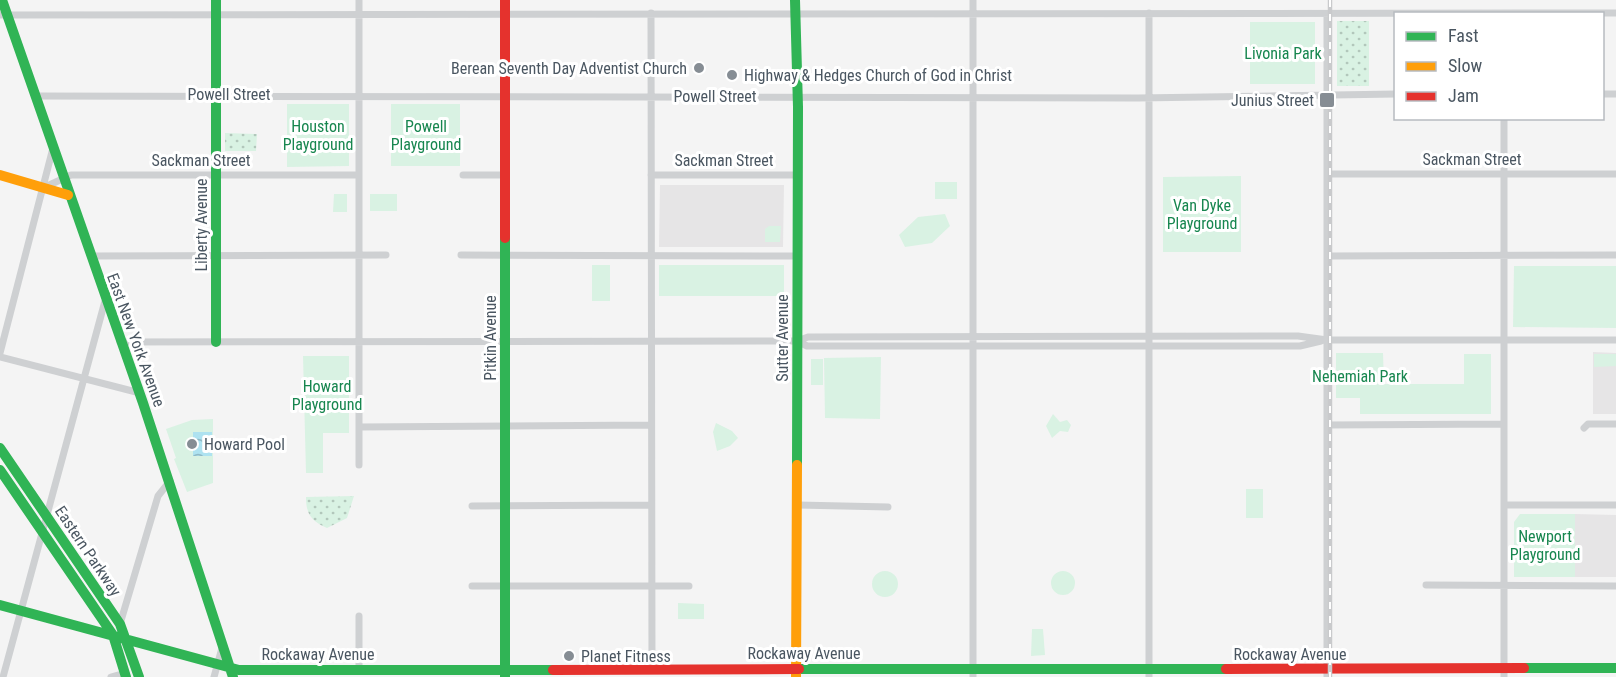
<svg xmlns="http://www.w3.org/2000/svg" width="1616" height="677" viewBox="0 0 1616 677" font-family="'Roboto Condensed',sans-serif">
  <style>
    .education { fill: #e6e5e6 }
    .green { fill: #d9f2e3 }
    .garden { fill: url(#garden-dots) }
    .water { fill: url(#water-waves) }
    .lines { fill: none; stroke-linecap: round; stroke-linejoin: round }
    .street { stroke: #ced0d2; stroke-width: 7 }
    .fast { stroke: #30b455; stroke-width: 10 }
    .slow { stroke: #ff9f0a; stroke-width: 10 }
    .jam { stroke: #e5322d; stroke-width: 10 }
    .rail-casing { stroke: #c9cacc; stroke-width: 4.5 }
    .rail { stroke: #fff; stroke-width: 2; stroke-dasharray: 7; stroke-linecap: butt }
    .poi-dot { fill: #868d94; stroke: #fff; stroke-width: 2 }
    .labels { text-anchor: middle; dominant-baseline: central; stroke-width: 6; stroke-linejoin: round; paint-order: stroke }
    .park-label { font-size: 16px; fill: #17864f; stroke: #fff }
    .poi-label { font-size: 16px; fill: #4a5661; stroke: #fff; text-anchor: start }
    .street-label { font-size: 16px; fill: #4a5661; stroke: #fff }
  </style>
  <defs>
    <pattern id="garden-dots" width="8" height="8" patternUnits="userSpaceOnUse" patternTransform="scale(1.5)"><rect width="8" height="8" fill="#d9f2e3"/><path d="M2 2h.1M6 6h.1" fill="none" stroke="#b2c7bb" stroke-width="1.8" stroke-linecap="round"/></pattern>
    <pattern id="water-waves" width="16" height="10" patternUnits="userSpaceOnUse" patternTransform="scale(1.5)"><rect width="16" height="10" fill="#aee2f0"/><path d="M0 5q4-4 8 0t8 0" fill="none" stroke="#90bac6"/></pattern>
  </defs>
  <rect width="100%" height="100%" fill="#f4f4f4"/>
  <!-- education -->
  <path class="education" d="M660,185H784L783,247H659Z
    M1593,352L1616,353V414H1593Z
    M1575,514L1616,515V577H1575Z"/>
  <!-- green -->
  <path class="green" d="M1250,22H1315V84H1250Z
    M287,104H349V166L287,167Z
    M391,104H460V166H391Z
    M1241,176V252H1163V177Z
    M935,182H957V199H935Z
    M334,194H347V212H333Z
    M370,194H397V211H370Z
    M945,214L950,226L932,243L905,247L899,235L918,217Z
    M769,226H781L780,242H765V229Z
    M592,265H610V301H592Z
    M659,265H784V296H659Z
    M1514,266H1616V328L1513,327Z
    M1336,353H1383L1384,384H1464V354H1491V414H1360V398H1336Z
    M1594,354H1616V366L1594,367Z
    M303,356H349V433H323V473H306Z
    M881,357L880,419L825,418L824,358Z
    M811,359H823V385H811Z
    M1053,414L1060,422L1067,420L1071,425L1068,432L1060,431L1052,438L1046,426Z
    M213,419V483L187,492L174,459L176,458L166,429L192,420Z
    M716,423L732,431L738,438L730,446L717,451L713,432Z
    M1246,489H1263V518H1246Z
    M1520,514H1575V577H1514V522Z
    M1051 583a12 12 0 1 1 24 0a12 12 0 1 1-24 0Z
    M872 584a13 13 0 1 1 26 0a13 13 0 1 1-26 0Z
    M678,603L704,604V619H678Z
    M1032,629H1043L1045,655L1031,656Z"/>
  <!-- garden -->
  <path class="garden" d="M1337,21H1369V86H1337Z
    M225,133L257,134L256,151H225Z
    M354,496L347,518L327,528C311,521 306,514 306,497Z"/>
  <!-- water -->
  <path class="water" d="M193,432H212V456H193Z"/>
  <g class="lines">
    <!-- street -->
    <path class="street" d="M973,0V677
      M651,13L652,669
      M0,15L1616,13
      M1602,94H1616
      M35,96L1138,98L1396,94
      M1504,118V677
      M1327,174H1616
      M463,175H504
      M651,175H797
      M45,187L71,175H359
      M461,255L797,256
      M91,256L386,255
      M1328,256L1616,255
      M797,341L807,346H1300L1321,341
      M120,342L797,341L808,337L1298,336L1327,340H1616
      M0,353L53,148
      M0,357L140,393
      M1327,425L1504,424
      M359,427L651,425
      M1584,428L1588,424H1616
      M359,465V0
      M798,505L888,507
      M1504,505H1616
      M472,506L651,505
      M1426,585L1616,586
      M472,586H689
      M359,616V669
      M120,624L158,496L170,481
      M3,677L105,301
      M111,677L125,673
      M214,677L222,648
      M1149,677V13
      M1327,677V14"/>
    <!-- fast -->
    <path class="fast" d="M2,0L143,403L233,677
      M216,0V342
      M795,0L798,107L797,465
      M505,238V677
      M0,448L120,624L139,677
      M0,470L113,635L126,677
      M0,605L239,670H553
      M1524,668H1616
      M799,669H1226"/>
    <!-- slow -->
    <path class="slow" d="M0,175L68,195
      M796,677L797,465"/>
    <!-- jam -->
    <path class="jam" d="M505,0V238
      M1226,669L1524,668
      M553,670L799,669"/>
    <defs>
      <path id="rail" d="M1330,0V677"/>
    </defs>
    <!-- rail casing -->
    <use href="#rail" class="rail-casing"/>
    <!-- rail -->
    <use href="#rail" class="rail"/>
  </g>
  <!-- markers -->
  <g class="poi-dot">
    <circle cx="699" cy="68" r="6"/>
    <circle cx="732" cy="75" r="6"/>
    <rect x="1319" y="92" width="16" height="16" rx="3"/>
    <circle cx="192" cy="444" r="6"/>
    <circle cx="569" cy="656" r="6"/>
  </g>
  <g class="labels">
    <!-- park labels -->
    <g class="park-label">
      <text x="1283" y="53">Livonia Park</text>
      <text x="318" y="126">Houston<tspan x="318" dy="18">Playground</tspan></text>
      <text x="426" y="126">Powell<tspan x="426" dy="18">Playground</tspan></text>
      <text x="1202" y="205">Van Dyke<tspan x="1202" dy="18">Playground</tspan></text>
      <text x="1360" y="376">Nehemiah Park</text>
      <text x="327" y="386">Howard<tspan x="327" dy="18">Playground</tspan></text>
      <text x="1545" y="536">Newport<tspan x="1545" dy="18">Playground</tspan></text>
    </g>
    <!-- poi labels -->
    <g class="poi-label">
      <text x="687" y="68" text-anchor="end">Berean Seventh Day Adventist Church</text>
      <text x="744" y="75">Highway &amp; Hedges Church of God in Christ</text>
      <text x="1314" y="100" text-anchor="end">Junius Street</text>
      <text x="204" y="444">Howard Pool</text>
      <text x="581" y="656">Planet Fitness</text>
    </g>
    <!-- street labels -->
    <g class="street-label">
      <text x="229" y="94">Powell Street</text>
      <text x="715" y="96">Powell Street</text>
      <text x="1472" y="159">Sackman Street</text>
      <text x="201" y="160">Sackman Street</text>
      <text x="724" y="160">Sackman Street</text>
      <text transform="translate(201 225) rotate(-90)">Liberty Avenue</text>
      <text transform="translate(490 338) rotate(-90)">Pitkin Avenue</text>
      <text transform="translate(782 338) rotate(-90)">Sutter Avenue</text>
      <text transform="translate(136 340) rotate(70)">East New York Avenue</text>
      <text transform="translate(88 551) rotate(56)">Eastern Parkway</text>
      <text x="804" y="653">Rockaway Avenue</text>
      <text x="318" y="654">Rockaway Avenue</text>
      <text x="1290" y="654">Rockaway Avenue</text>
    </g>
  </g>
  <!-- legend -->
  <rect x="1394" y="12" width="210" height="108" fill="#ffffff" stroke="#b7bbc0" stroke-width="1.5"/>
  <rect x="1406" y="32" width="30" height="9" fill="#30b455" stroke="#b7bbc0" stroke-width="1.5"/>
  <text x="1448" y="42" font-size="18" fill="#4a5661">Fast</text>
  <rect x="1406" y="62" width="30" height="9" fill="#ff9f0a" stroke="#b7bbc0" stroke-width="1.5"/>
  <text x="1448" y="72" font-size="18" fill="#4a5661">Slow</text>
  <rect x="1406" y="92" width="30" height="9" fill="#e5322d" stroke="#b7bbc0" stroke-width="1.5"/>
  <text x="1448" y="102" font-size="18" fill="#4a5661">Jam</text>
</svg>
